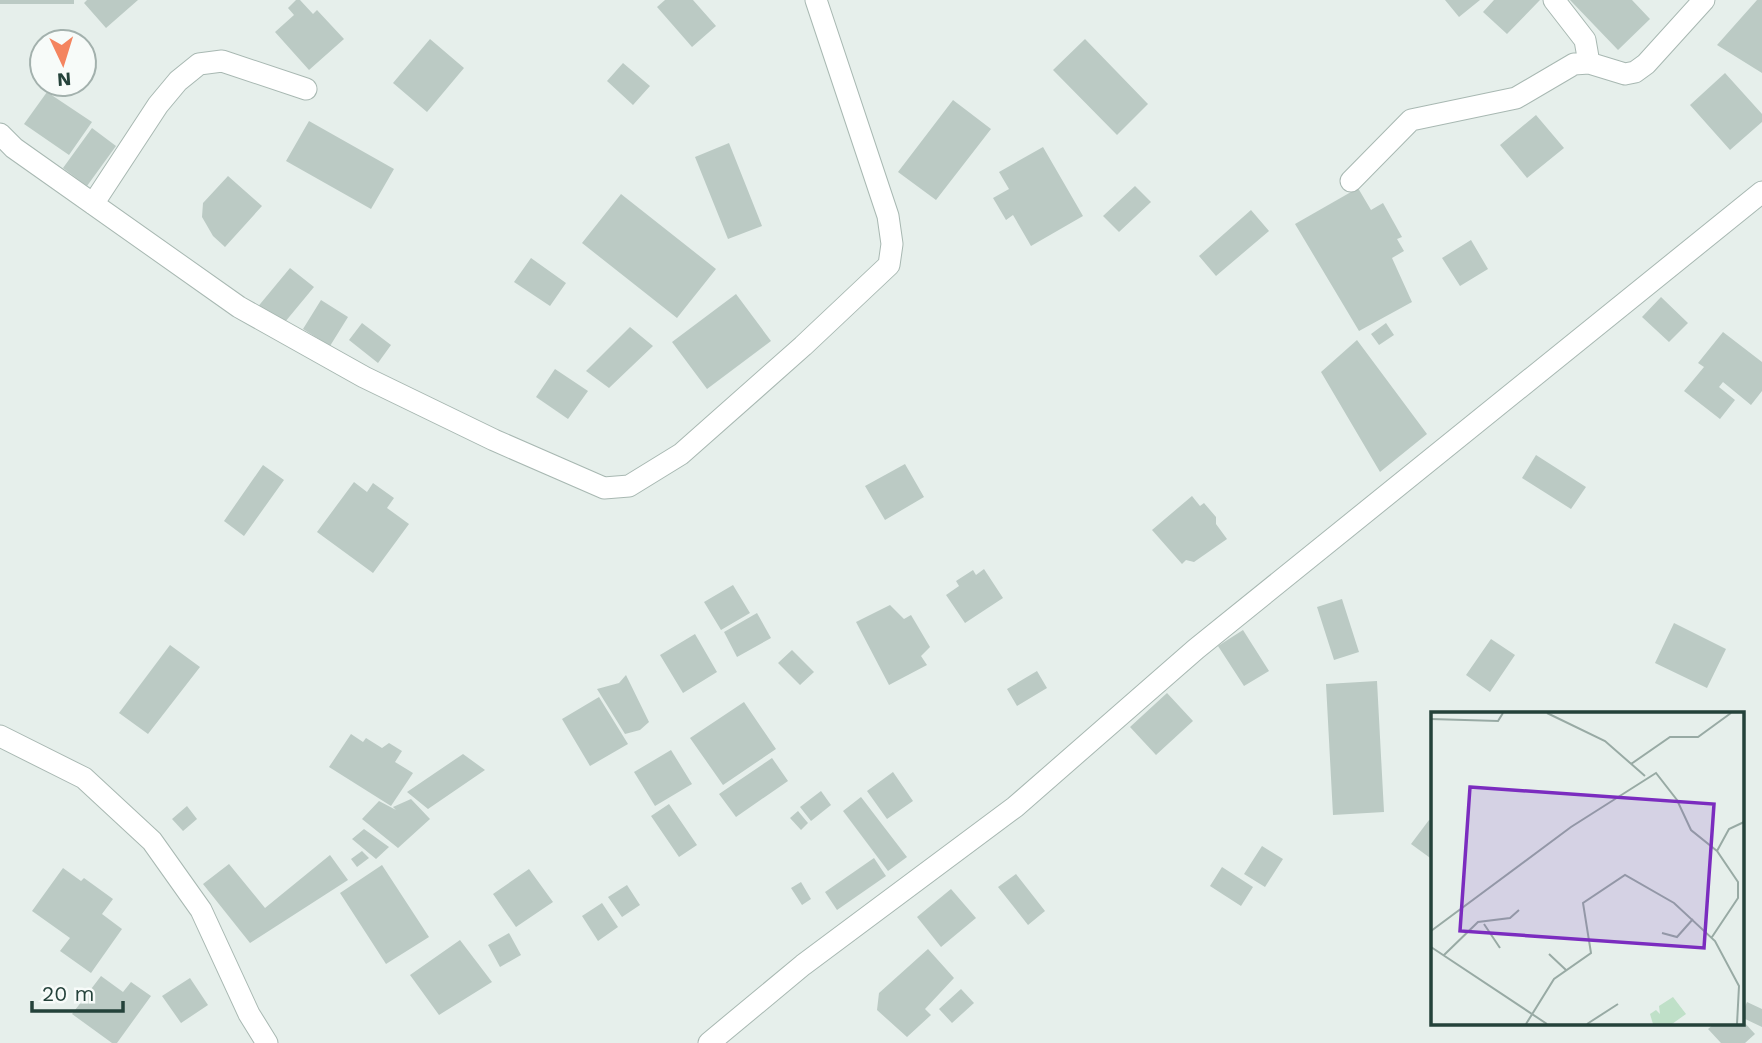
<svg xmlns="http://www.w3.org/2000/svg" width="1762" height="1043" viewBox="0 0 1762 1043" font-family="'Work Sans',sans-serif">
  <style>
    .building { fill: #bbcac4 }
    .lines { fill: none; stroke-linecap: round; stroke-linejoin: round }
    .minor-casing { stroke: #a8b8b2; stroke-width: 23 }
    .minor { stroke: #fff; stroke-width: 21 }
    .inset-road { fill: none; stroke: #98aaa4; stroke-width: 2 }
    .view { fill: #7b2cbf; fill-opacity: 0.15; stroke: #7b2cbf; stroke-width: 3.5 }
    .inset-edge { fill: none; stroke: #24423a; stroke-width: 3.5 }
  </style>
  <rect width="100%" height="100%" fill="#e6efeb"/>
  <!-- building -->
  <path class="building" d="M0,0H74V4H0Z
    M87,0H138L106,28L84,3Z
    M296,0H300L313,14L317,10L344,39L309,70L275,32L294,15L288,8Z
    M665,0H693L716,26L692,47L657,7Z
    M1445,0H1480L1459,17Z
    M1494,0H1540L1507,34L1483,12Z
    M1570,0H1632L1650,19L1618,50Z
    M1757,0H1762V73L1717,45Z
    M430,39L464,68L427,112L393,83Z
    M1085,39L1148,104L1117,135L1053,70Z
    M623,63L650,86L633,105L607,81Z
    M1725,73L1762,114V122L1730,150L1690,105Z
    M47,92L92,122L69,155L24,124Z
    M953,100L991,129L936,200L898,172Z
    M1536,115L1564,148L1527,178L1500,145Z
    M309,121L394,169L371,209L286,161Z
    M92,128L116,146L87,186L63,168Z
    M729,143L762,226L728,239L695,157Z
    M1043,147L1083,216L1031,246L1013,215L1006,220L993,198L1009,189L999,172Z
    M228,176L262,206L225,247L213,236L202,217L203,203Z
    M1135,186L1151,202L1119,232L1103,216Z
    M1358,188L1371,210L1383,203L1402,237L1397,239L1404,251L1392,258L1412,302L1359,331L1295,224Z
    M621,194L716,269L677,318L582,243Z
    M1251,210L1269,231L1216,276L1199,256Z
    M1471,240L1488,269L1460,286L1442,258Z
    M531,258L566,283L550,306L514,282Z
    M290,268L314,287L280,328L256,309Z
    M736,294L771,341L707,389L672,342Z
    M1661,297L1688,323L1669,342L1642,317Z
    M321,300L348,317L330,346L303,329Z
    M362,323L391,345L378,363L349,340Z
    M1386,323L1394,335L1379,345L1371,334Z
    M630,327L653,346L609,388L586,371Z
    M1723,332L1762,362V391L1751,405L1723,382L1719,387L1735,400L1720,419L1684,391L1704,367L1698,363Z
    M1357,340L1427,434L1380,472L1321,372Z
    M555,369L588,391L568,419L536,397Z
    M1536,455L1586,487L1571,509L1522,478Z
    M905,464L924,497L885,520L865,486Z
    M263,465L284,480L244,536L224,521Z
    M354,482L367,492L373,483L394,498L387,508L409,524L373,573L317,532Z
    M1192,496L1200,506L1204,503L1216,517V524L1227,539L1194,562L1186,560L1182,564L1152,530Z
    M984,569L1003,598L965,623L946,595L959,586L956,581L973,570L976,575Z
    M733,585L750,613L721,630L704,602Z
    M1342,599L1359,652L1334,660L1317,607Z
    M890,605L904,619L911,615L930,647L921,656L927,665L889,685L856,622Z
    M757,613L771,638L737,657L724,632Z
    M1674,623L1726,649L1707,688L1655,663Z
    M1243,630L1269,671L1244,686L1218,646Z
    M695,634L717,672L683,693L660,655Z
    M1491,639L1515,655L1490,692L1466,675Z
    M170,645L200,667L148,734L119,713Z
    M792,650L814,672L800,685L778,663Z
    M1037,671L1047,688L1017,706L1007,689Z
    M626,675L649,722L640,730L625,734L597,689L619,683Z
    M1377,681L1384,812L1333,815L1326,684Z
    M1167,693L1193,721L1156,755L1130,727Z
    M599,697L628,744L590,766L562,719Z
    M744,702L776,749L723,785L690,738Z
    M351,734L363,742L366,738L382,748L389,743L402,751L395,762L413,773L391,806L329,767Z
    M671,750L692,784L655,806L634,772Z
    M463,754L485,770L428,809L407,792Z
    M772,758L788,781L736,817L719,794Z
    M893,772L913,801L887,819L867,791Z
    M821,791L831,805L811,821L800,807Z
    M861,797L907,857L888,871L843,811Z
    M411,799L430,819L398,848L362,819L379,801L396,810L393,807Z
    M669,804L697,845L679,857L651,816Z
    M187,806L197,819L183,831L172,819Z
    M798,811L808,823L801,830L790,818Z
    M1429,820L1433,823V860L1411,844Z
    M364,829L389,847L376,859L352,839Z
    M1262,846L1283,859L1265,887L1244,874Z
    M362,851L369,858L357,867L351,859Z
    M330,855L348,880L250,943L203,884L229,864L265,908Z
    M874,858L886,876L837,910L825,892Z
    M382,865L429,937L386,964L340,893Z
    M1222,867L1253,887L1241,906L1210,886Z
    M63,868L81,881L84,878L113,899L102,914L122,929L91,973L60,951L70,938L32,911Z
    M529,869L553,902L516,927L493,894Z
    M1016,874L1045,911L1028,925L998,887Z
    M801,882L811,899L802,905L791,888Z
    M627,885L640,905L622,917L608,897Z
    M951,889L976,918L941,947L917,917Z
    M602,903L618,927L598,941L582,916Z
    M509,933L521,955L500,967L488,945Z
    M460,940L492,982L439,1015L410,975Z
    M928,949L954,978L925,1009L931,1015L907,1037L877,1010L879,993Z
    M101,976L123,992L131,982L151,996L117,1043H112L72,1014Z
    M190,978L208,1005L181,1023L162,996Z
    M961,989L974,1003L952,1023L939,1009Z
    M1747,1002L1762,1009V1027L1743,1018V1011Z
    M1743,1021L1755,1034L1745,1043H1721L1708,1029L1714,1024H1743Z"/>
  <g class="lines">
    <defs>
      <path id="minor" d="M1554,0L1585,40L1589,63
        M0,134L14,148L239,307L364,377L494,440L604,488L629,486L681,454L803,346L889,265L892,244L888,216L816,0
        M1351,181L1411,120L1516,98L1574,64L1589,63L1625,74L1635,72L1646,64L1704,0
        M93,204L158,105L178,81L199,64L222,61L306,89
        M0,736L84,778L152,841L201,910L249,1014L267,1043
        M709,1043L803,965L1015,807L1196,649L1762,192"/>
    </defs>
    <!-- minor casing -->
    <use href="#minor" class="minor-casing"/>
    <!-- minor -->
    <use href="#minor" class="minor"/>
  </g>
  <!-- overview -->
  <g transform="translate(1431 712)">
    <rect width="313" height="313" fill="#e6efeb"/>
    <path d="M242,285L255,302L241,312H222L219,302L225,298L229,302L228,294Z" fill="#bfe0c8"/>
    <path class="inset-road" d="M116,1L174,29L214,64M0,7L67,9L72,1M200,52L239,25H267L300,1M286,139L298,117L313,110M53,212L69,236M0,219L140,115L225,61L246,88L260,118L286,139L307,170V186L281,225M231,221L246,225L262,207M0,235L116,312M118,242L135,258M13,243L47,210L79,206L88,198M95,312L123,267L160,241L152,191L194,163L243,191L284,229L308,274L306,312M156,312L187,292"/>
    <path class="view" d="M39,75L283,92L273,236L29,219Z"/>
    <rect width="313" height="313" class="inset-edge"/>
  </g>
  <!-- north arrow -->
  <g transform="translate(63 63) rotate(176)"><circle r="33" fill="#f7fbf9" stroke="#a3b1ad" stroke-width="2"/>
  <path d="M0-5L12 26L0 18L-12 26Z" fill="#f4845f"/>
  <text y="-10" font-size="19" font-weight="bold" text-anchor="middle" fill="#24423a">N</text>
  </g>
  <!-- scale -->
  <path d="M32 1001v10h91v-10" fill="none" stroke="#24423a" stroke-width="3.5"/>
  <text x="42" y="1001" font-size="21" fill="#24423a" stroke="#f7fbf9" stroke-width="5" paint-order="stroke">20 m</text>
</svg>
